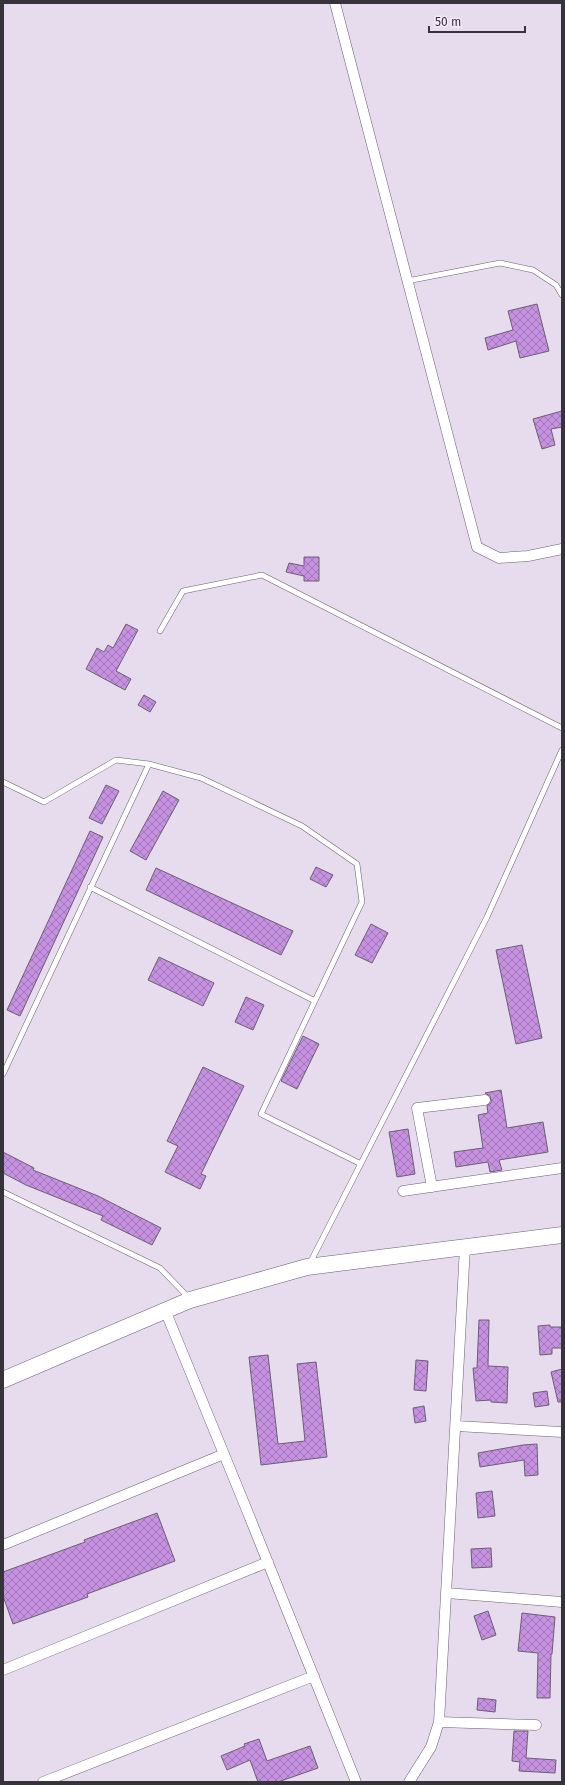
<svg xmlns="http://www.w3.org/2000/svg" width="565" height="1785" viewBox="0 0 565 1785" font-family="'Fira Sans',sans-serif">
  <style>
    .building { fill: url(#building-cross-hatch); stroke: #6a5f70 }
    .lines { fill: none; stroke-linecap: round; stroke-linejoin: round }
    .lane-casing { stroke: #6a6070; stroke-width: 6 }
    .street-casing { stroke: #6a6070; stroke-width: 11 }
    .primary-casing { stroke: #6a6070; stroke-width: 17 }
    .lane { stroke: #fff; stroke-width: 5 }
    .street { stroke: #fff; stroke-width: 10 }
    .primary { stroke: #fff; stroke-width: 16 }
  </style>
  <defs>
    <pattern id="building-cross-hatch" width="8" height="8" patternUnits="userSpaceOnUse"><rect width="8" height="8" fill="#c591e0"/><path d="M0 0l8 8M0 8l8-8" fill="none" stroke="#a177b7"/></pattern>
  </defs>
  <rect width="100%" height="100%" fill="#e7dbee"/>
  <!-- building -->
  <path class="building" d="M537,304L549,351L520,358L516,341L488,350L485,338L513,330L508,311Z
    M562,411V427L551,429L555,445L542,449L533,419Z
    M304,557H319V581H304V576L286,572L289,563L304,566Z
    M126,624L138,630L116,671L131,679L125,690L86,669L97,648L104,652L108,645L113,648Z
    M144,695L156,702L150,712L138,705Z
    M106,785L119,791L102,824L89,818Z
    M163,791L179,800L146,860L130,851Z
    M90,831L103,837L20,1016L7,1010Z
    M316,867L333,875L326,887L310,879Z
    M156,868L293,931L281,955L146,890Z
    M371,924L388,933L372,963L355,955Z
    M522,945L542,1038L516,1044L496,950Z
    M159,957L214,983L203,1006L148,980Z
    M246,997L264,1005L253,1030L235,1022Z
    M303,1036L319,1044L297,1089L281,1081Z
    M203,1067L244,1086L201,1174L206,1176L200,1189L165,1172L178,1146L167,1141Z
    M501,1090L507,1128L543,1122L548,1152L499,1160L502,1170L490,1172L488,1162L456,1167L454,1152L483,1148L478,1115L488,1113L487,1106L491,1103V1100L490,1096L485,1093Z
    M408,1129L415,1174L397,1177L389,1132Z
    M3,1152L34,1168L33,1170L98,1196L161,1228L152,1245L101,1220L103,1216L26,1185L3,1173Z
    M479,1320H489L488,1366L508,1367L507,1403L491,1402V1400L476,1401L473,1368H477Z
    M550,1325V1327H562V1348H552V1354L540,1355L538,1326Z
    M268,1355L278,1444L305,1441L297,1364L316,1362L327,1457L261,1465L249,1357Z
    M416,1360L428,1361L426,1391L414,1390Z
    M562,1369V1402H558L551,1372Z
    M547,1391L549,1405L535,1407L533,1393Z
    M424,1406L426,1421L415,1423L413,1408Z
    M537,1444L538,1475L525,1476L524,1460L480,1467L478,1453L523,1445Z
    M492,1491L495,1516L478,1518L476,1493Z
    M157,1513L175,1561L87,1594L88,1597L13,1624L3,1596V1572L85,1542L84,1540Z
    M491,1548L492,1567L472,1568L471,1549Z
    M488,1611L496,1635L482,1640L474,1616Z
    M522,1613L555,1617L552,1654H551L550,1698H537L538,1653L518,1651Z
    M478,1698L496,1700L495,1712L477,1710Z
    M514,1731H528L526,1758L556,1760L555,1773L519,1771L520,1762L512,1761Z
    M259,1739L267,1761L310,1746L318,1768L278,1782H258L250,1760L227,1770L221,1756L245,1746L244,1744Z"/>
  <g class="lines">
    <defs>
      <path id="lane" d="M407,281L500,263L533,270L556,285L562,295
        M160,631L183,591L262,575L562,728
        M3,782L44,802L116,760L149,764L201,778L302,826L357,864L362,902L261,1114L361,1164
        M90,887L315,1001
        M3,1074L149,764
        M3,1192L160,1268L188,1297
        M309,1265L487,917L562,750"/>
      <path id="street" d="M335,3L477,547L499,558L528,556L562,549
        M432,1187L417,1108L485,1100
        M403,1191L562,1168
        M165,1310L246,1508L356,1782
        M456,1426L562,1432
        M3,1545L224,1454
        M447,1593L562,1602
        M3,1670L268,1562
        M439,1722L536,1725
        M43,1782L314,1676
        M409,1782L431,1747L439,1722L465,1247"/>
      <path id="primary" d="M3,1380L190,1300L307,1267L562,1235"/>
    </defs>
    <!-- lane casing -->
    <use href="#lane" class="lane-casing"/>
    <!-- street casing -->
    <use href="#street" class="street-casing"/>
    <!-- primary casing -->
    <use href="#primary" class="primary-casing"/>
    <!-- lane -->
    <use href="#lane" class="lane"/>
    <!-- street -->
    <use href="#street" class="street"/>
    <!-- primary -->
    <use href="#primary" class="primary"/>
  </g>
  <!-- border -->
  <rect width="565" height="1785" fill="none" stroke="#37333a" stroke-width="8"/>
  <!-- scale -->
  <path d="M429 26v6h96v-6" fill="none" stroke="#37333a" stroke-width="2"/>
  <text x="435" y="26" font-size="12" fill="#37333a" stroke="#f4e8fb" stroke-width="3" paint-order="stroke">50 m</text>
</svg>
